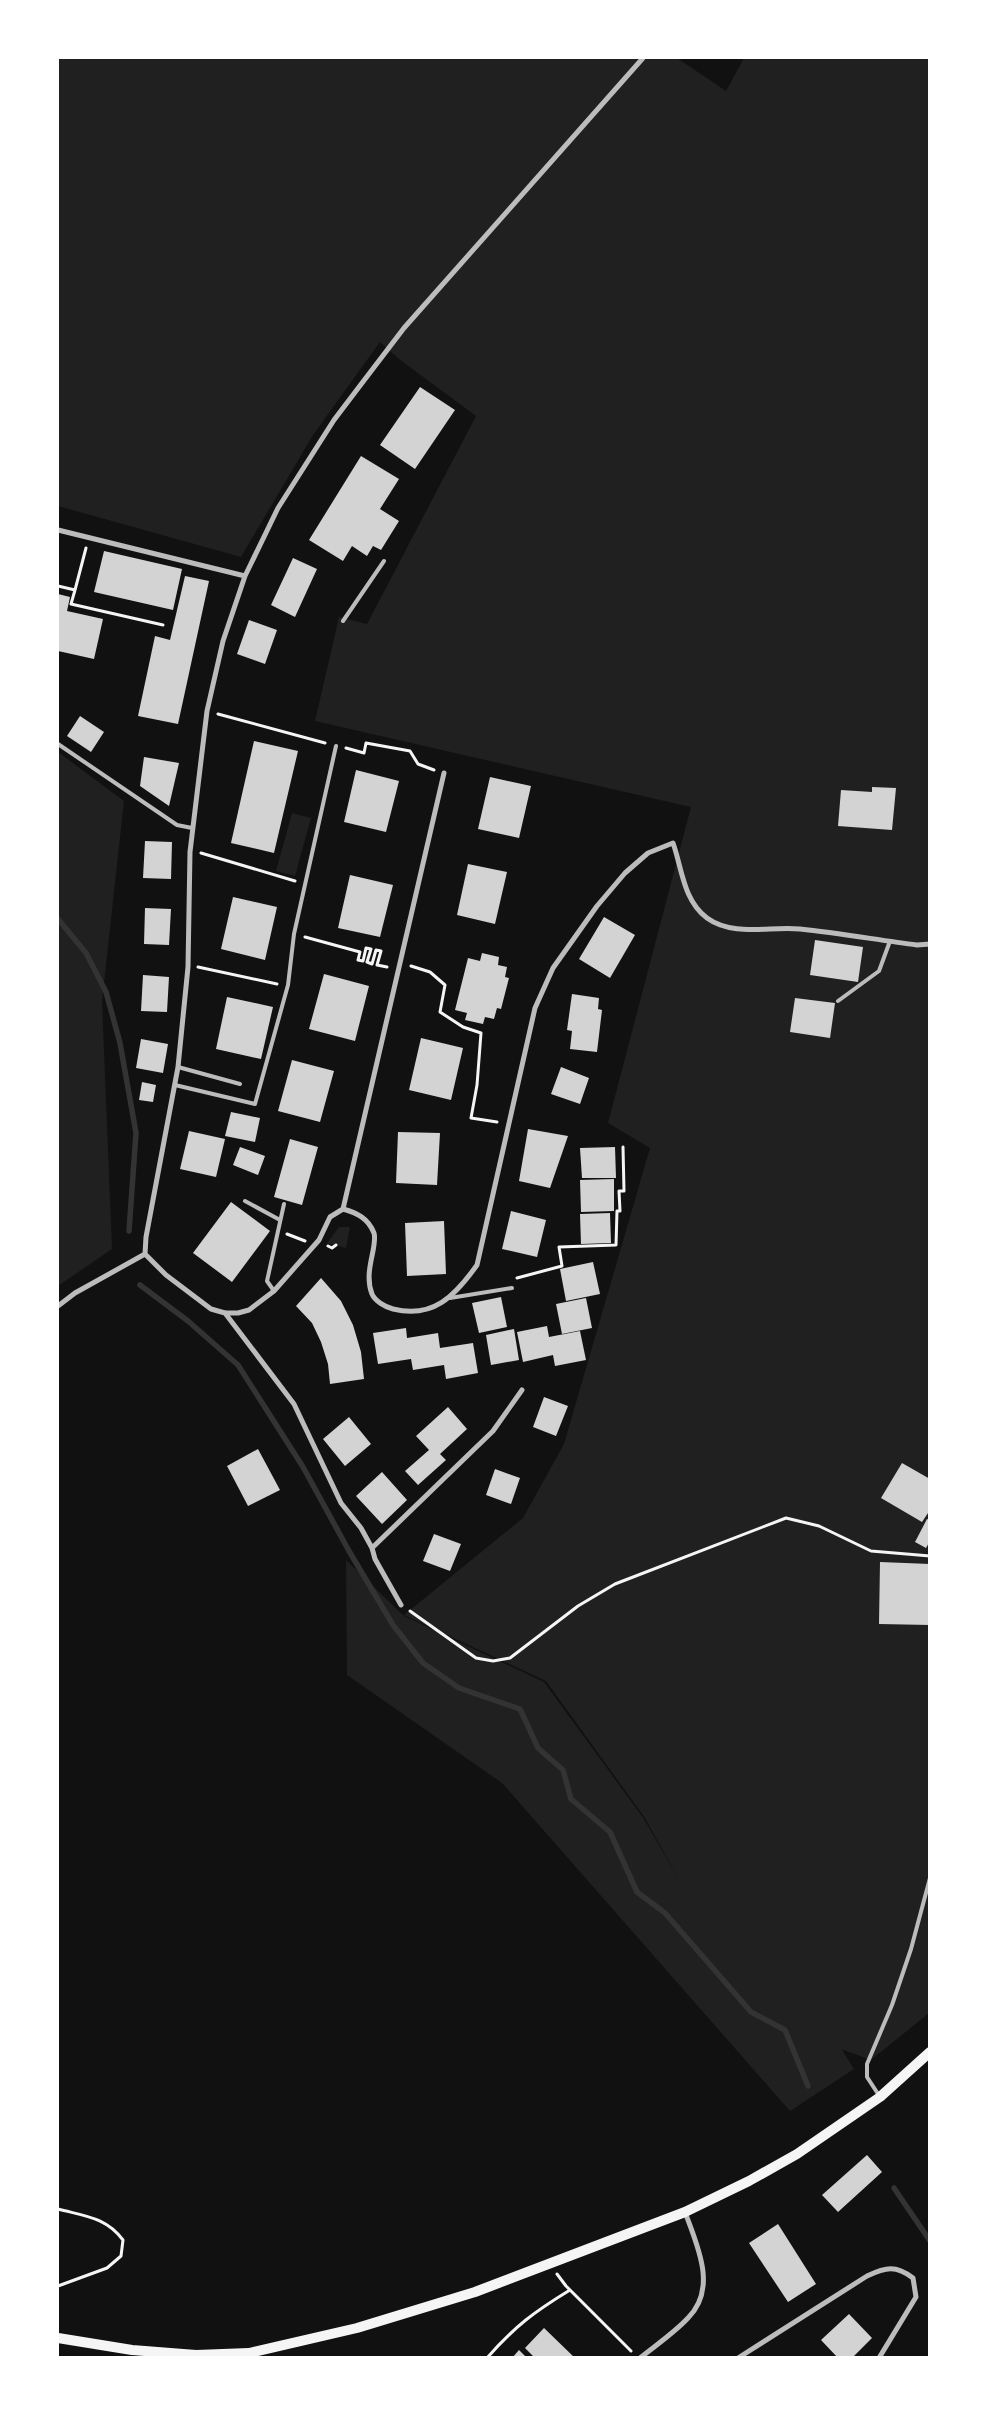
<svg xmlns="http://www.w3.org/2000/svg" width="987" height="2415" viewBox="0 0 987 2415" font-family="Overpass,sans-serif">
  <style>
    .green { fill: #202020 }
    .lines { fill: none; stroke-linecap: round; stroke-linejoin: round }
    .stream { stroke: #333; stroke-width: 5.5 }
    .building { fill: #d3d3d3 }
    .path { stroke: #f5f5f5; stroke-width: 3 }
    .service { stroke: #bcbcbc; stroke-width: 4 }
    .minor { stroke: #bcbcbc; stroke-width: 5 }
    .secondary { stroke: #f5f5f5; stroke-width: 10 }
  </style>
  <rect width="100%" height="100%" fill="#111"/>
  <!-- green -->
  <path class="green" d="M58,58H677L726,91L744,58H929V2013L871,2060L841,2049L839,2045L854,2069L790,2111L502,1783L347,1675L346,1560L404,1616L544,1682L644,1819L679,1880L645,1818L546,1681L404,1615L523,1518L564,1444L650,1148L608,1123L691,807L315,721L339,617L367,624L476,416L399,359L380,342L313,435L241,557L58,506Z
    M58,752L124,801L102,1001L112,1249L58,1286Z
    M292,813L311,818L295,876L276,871Z
    M339,1227H350L346,1248L327,1243Z"/>
  <g class="lines">
    <!-- stream -->
    <path class="stream" d="M58,919L86,953L106,992L120,1043L136,1133L129,1231
      M140,1285L188,1321L238,1365L303,1467L349,1551L393,1625L423,1663L459,1688L520,1709L538,1748L563,1770L571,1799L610,1832L637,1892L665,1913L751,2012L785,2030L808,2086
      M894,2188L930,2241"/>
  </g>
  <!-- building -->
  <path class="building" d="M420,387L455,410L415,469L380,445Z
    M361,456L399,479L380,509L399,521L381,550L373,546L367,556L352,546L343,561L309,540Z
    M104,551L182,569L173,610L94,592Z
    M293,558L317,569L295,617L271,605Z
    M185,576L209,581L178,724L138,716L155,636L170,640Z
    M58,594L70,597L67,611L103,619L94,659L58,651Z
    M249,620L277,630L265,664L237,654Z
    M80,716L104,732L91,752L67,736Z
    M254,741L298,751L274,853L231,843Z
    M144,757L179,763L169,806L140,786Z
    M356,770L399,781L386,832L344,822Z
    M490,777L531,786L519,838L478,829Z
    M872,787L896,788L892,830L838,826L841,790L872,792Z
    M145,841L172,842L171,879L143,878Z
    M468,864L507,872L495,924L457,915Z
    M350,875L393,885L380,937L338,928Z
    M233,897L277,907L265,960L221,949Z
    M145,908L171,909L169,945L144,944Z
    M604,917L635,935L610,978L579,959Z
    M815,940L863,947L858,982L810,975Z
    M482,953L499,957L498,965L507,967L505,977L509,978L501,1009L497,1008L494,1019L485,1017L483,1024L465,1020L467,1013L455,1010L468,958L480,961Z
    M324,974L369,986L355,1041L309,1029Z
    M143,975L169,977L167,1012L141,1011Z
    M572,994L599,998L598,1009L602,1010L597,1052L570,1049L572,1031L567,1030Z
    M227,997L273,1007L261,1059L216,1049Z
    M795,998L835,1003L830,1038L790,1032Z
    M421,1038L463,1048L451,1100L409,1090Z
    M141,1039L168,1044L163,1073L136,1068Z
    M292,1060L334,1071L320,1122L278,1111Z
    M561,1067L589,1078L580,1104L551,1094Z
    M142,1082L156,1085L153,1102L139,1100Z
    M231,1112L260,1118L255,1142L225,1136Z
    M528,1129L568,1136L550,1188L519,1181Z
    M189,1131L225,1139L216,1177L180,1169Z
    M398,1132L440,1133L437,1185L396,1183Z
    M290,1139L318,1147L302,1205L274,1197Z
    M240,1147L265,1156L258,1175L233,1165Z
    M615,1147L616,1178H582L580,1148Z
    M614,1179V1211L581,1212L580,1180Z
    M231,1202L270,1231L232,1282L193,1253Z
    M511,1211L546,1220L537,1257L502,1249Z
    M610,1213L611,1243L581,1244L580,1214Z
    M444,1221L446,1274L407,1276L405,1223Z
    M593,1262L600,1294L566,1301L560,1269Z
    M321,1278L341,1301L353,1325L361,1352L364,1379L330,1384L328,1364L321,1342L312,1323L296,1306Z
    M501,1297L507,1327L479,1333L472,1303Z
    M586,1298L592,1328L562,1334L556,1304Z
    M547,1326L549,1337L580,1331L586,1360L555,1366L553,1355L523,1362L517,1332Z
    M406,1328L407,1338L438,1333L440,1348L473,1343L478,1373L446,1379L444,1365L413,1370L411,1359L378,1364L373,1333Z
    M514,1329L519,1360L491,1365L486,1335Z
    M544,1397L568,1406L556,1436L533,1427Z
    M448,1407L467,1429L440,1454L446,1460L418,1485L405,1471L429,1450L416,1436Z
    M349,1417L371,1444L345,1466L323,1439Z
    M258,1449L280,1490L248,1506L227,1466Z
    M902,1463L930,1479V1510L922,1522L881,1498Z
    M495,1469L520,1478L511,1504L486,1495Z
    M382,1472L407,1500L382,1524L356,1496Z
    M927,1519L930,1520V1541L926,1548L915,1542Z
    M434,1534L461,1544L450,1571L423,1561Z
    M880,1562L930,1564V1625L879,1624Z
    M867,2155L882,2172L838,2212L822,2195Z
    M778,2224L816,2284L788,2302L749,2243Z
    M849,2314L872,2338L852,2358H838L821,2340Z
    M544,2328L575,2358H535L525,2348Z
    M519,2350L527,2358H512Z"/>
  <g class="lines">
    <!-- path -->
    <path class="path" d="M58,586L75,590L86,548
      M75,590L71,604L163,625
      M218,714L325,743
      M346,748L364,753L366,743L410,751L418,764L434,770
      M201,853L295,881
      M305,937L360,952L358,960L363,961L366,948L371,949L367,962L372,964L376,950L381,951L377,965L387,967
      M411,966L430,972L445,985L440,1012L463,1027L481,1033L477,1085L471,1118L497,1122
      M198,967L277,984
      M287,1234L305,1241
      M328,1246L332,1248L336,1245
      M517,1278L562,1266L559,1247L616,1245L617,1211H620L619,1191H624L623,1147
      M410,1611L476,1658L493,1661L510,1658L578,1606L615,1584L786,1518L819,1526L871,1551L930,1556
      M58,2209C84,2216 106,2217 123,2240L121,2256L107,2268L58,2286
      M557,2274L566,2286L631,2351
      M487,2358C515,2326 534,2312 570,2290"/>
    <!-- service -->
    <path class="service" d="M343,621L384,561
      M58,744L177,825L192,828
      M838,1001L879,971L890,941
      M178,1067L240,1084
      M175,1085L255,1104L288,985L294,934L336,746
      M245,1201L280,1220
      M274,1291L267,1281L284,1204
      M450,1298L512,1288
      M880,2097L867,2077V2064L892,2005L911,1949L930,1878"/>
    <!-- minor -->
    <path class="minor" d="M58,530L245,576
      M343,1209C357,1213 368,1218 374,1233C378,1247 363,1271 372,1294C375,1301 385,1307 393,1309C433,1319 455,1296 477,1265L535,1008L553,968L597,906L625,873L648,853L673,843C682,868 683,900 707,918C733,937 770,926 800,929C839,933 878,940 917,945L930,944
      M145,1254L146,1237L178,1067L188,967L190,852L207,711L223,641L245,576L278,508L334,420L359,387L404,328L643,58
      M145,1254L166,1275L211,1309L225,1313H238L249,1310L274,1291L319,1240L330,1217L343,1209L444,773
      M58,1306L75,1293L145,1254
      M225,1313L294,1404L341,1503L361,1528L372,1548L375,1559L401,1605
      M372,1548L493,1431L522,1390
      M640,2358C656,2345 674,2333 688,2318C718,2288 697,2245 685,2212
      M738,2358L867,2276C886,2267 896,2265 913,2278L916,2297L879,2358"/>
    <!-- secondary -->
    <path class="secondary" d="M58,2338L132,2350L196,2355L249,2353L357,2328L475,2292L685,2212L749,2181L797,2154L880,2097L930,2052"/>
  </g>
  <!-- border -->
  <rect width="987" height="2415" fill="none" stroke="#ffffff" stroke-width="118"/>
</svg>
